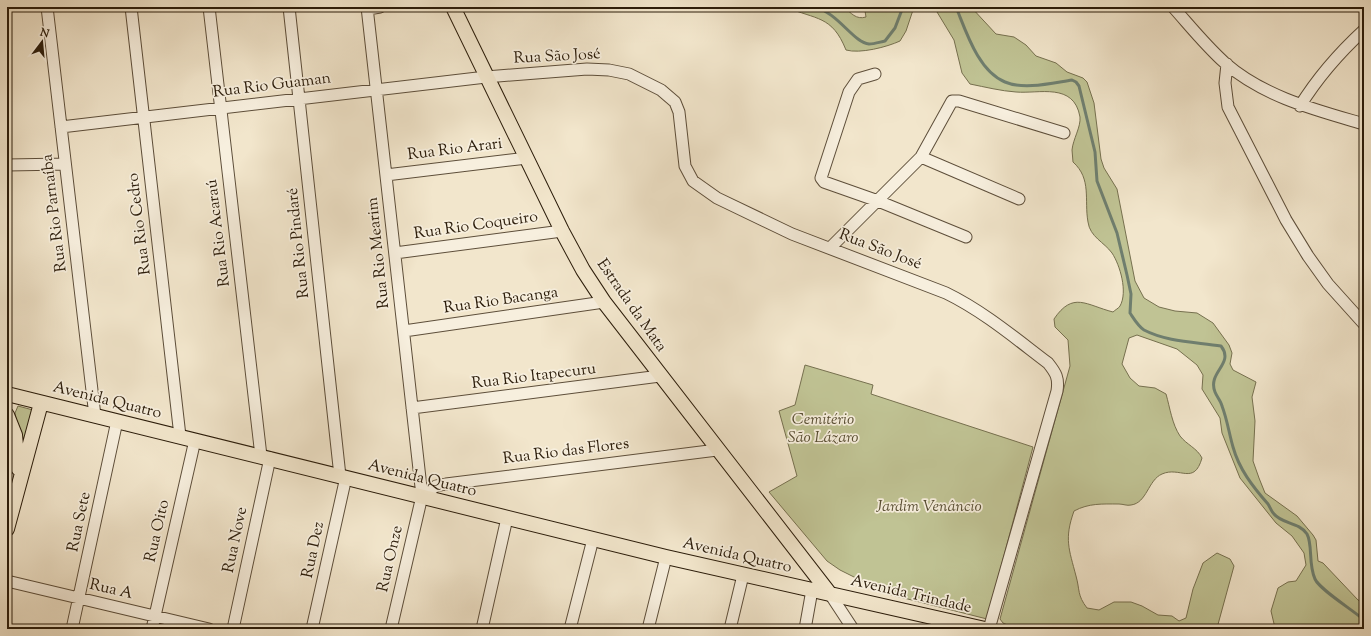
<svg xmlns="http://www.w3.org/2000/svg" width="1371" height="636" viewBox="0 0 1371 636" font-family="'Sorts Mill Goudy',serif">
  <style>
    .green { fill: #c0c394; stroke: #76704f }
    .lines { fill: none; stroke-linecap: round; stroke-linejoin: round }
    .stream { stroke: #6f7e6e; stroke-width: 3 }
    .minor-casing { stroke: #5d4e3a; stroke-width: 13 }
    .major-casing { stroke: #2b1c0a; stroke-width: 16 }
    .minor { stroke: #f7efde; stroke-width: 11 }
    .major { stroke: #f2e6cc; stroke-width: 14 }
    .labels { text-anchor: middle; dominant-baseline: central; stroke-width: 3.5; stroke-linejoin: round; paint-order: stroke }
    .street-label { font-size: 16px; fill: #2b1c0a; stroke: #f7efde }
    .park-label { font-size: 16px; font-style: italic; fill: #584e33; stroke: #f7efde }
  </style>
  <rect width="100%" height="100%" fill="#f2e6cc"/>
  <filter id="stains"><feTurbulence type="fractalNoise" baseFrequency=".005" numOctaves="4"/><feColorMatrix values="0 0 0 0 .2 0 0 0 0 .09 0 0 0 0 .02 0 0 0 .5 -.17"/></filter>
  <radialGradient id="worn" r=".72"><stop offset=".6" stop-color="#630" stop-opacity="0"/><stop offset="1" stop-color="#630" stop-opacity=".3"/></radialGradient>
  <!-- green -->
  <path class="green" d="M786,7H844C851,13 856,20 866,17L865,11L862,7H914L906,31L900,41C887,47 860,54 846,50C832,15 816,20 786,7Z
    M934,7H971L996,34L1014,37L1026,45L1036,56L1056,63L1067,72L1083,78L1087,82L1094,103L1101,159L1104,168L1117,189L1135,281L1144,298L1159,307L1175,311L1197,313L1213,323L1229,345L1232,353L1230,364L1233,370L1256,382L1252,397L1255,421L1253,461L1259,478L1265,493L1297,516L1313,535L1316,540L1318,561L1323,563L1358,600L1364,603V629L1275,628L1271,611L1278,588L1288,582L1296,581L1306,565L1304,553L1292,536L1276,523L1240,478L1222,433L1220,418L1202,389L1203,375L1197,365L1177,349L1137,335L1129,338L1122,364L1130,378L1139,386L1155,388L1166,394C1170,408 1172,424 1180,436C1187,445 1197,448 1202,458C1194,486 1180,466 1162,474C1148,480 1147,503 1131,505C1127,506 1123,504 1119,504C1102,504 1089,503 1074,511C1064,539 1069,549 1076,576C1080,590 1077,595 1087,608L1099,610L1114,602H1131L1142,606L1158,615L1172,616L1179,621L1186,618L1193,589L1203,563L1217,553L1230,559L1234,566L1217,628L1016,629L1003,623L1000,619L1070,366L1068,340L1055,327L1054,319C1073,291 1086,305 1113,312C1115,310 1119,308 1120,306C1128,292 1120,265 1112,253C1104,242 1090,237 1088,222C1084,200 1092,179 1073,162C1073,158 1072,154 1072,150C1073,139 1081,127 1080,117C1074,82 1039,94 1016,92C1001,91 985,87 970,84L962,73L954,40Z
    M805,365L873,385L871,394L1033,447L987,619L888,594L840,570L827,561L769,492L797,476L779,411L795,405Z
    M18,406L33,410L25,440L20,439L15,413Z"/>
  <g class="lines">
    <!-- stream -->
    <path class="stream" d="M815,7C838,13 854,43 869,44C874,44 880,42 885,41L895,28L903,7
      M956,7C966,31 978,71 1005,82C1024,90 1052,83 1072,80L1076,82L1079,86L1095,152L1097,181L1117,233L1127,275L1131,294L1130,313C1134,319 1138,326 1144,330C1167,342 1196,342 1221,346C1235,364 1207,372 1215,392C1217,397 1221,401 1222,406C1227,419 1229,433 1233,447C1239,469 1253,487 1268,504C1270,507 1271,511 1274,514C1282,524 1299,522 1307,534C1313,545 1308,564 1315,579C1320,590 1353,610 1364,620"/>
    <defs>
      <path id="minor" d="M47,7L95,416
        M131,7L180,436
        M209,7L261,456
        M289,7L340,476
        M367,7L422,496L391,629
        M1173,7C1190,26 1206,46 1225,63C1264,97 1316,110 1364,124
        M368,9L380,7
        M1227,64L1225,83L1228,107L1286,220L1308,256L1328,284L1364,324
        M875,74L858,79L849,92L821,178L824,182L878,201L966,237
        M1300,106C1318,77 1339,53 1364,30
        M61,127L486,77L587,69L609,70L629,74L661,90L675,102L679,112L685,166L693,181L717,198L792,234L946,293C983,311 1015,338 1048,363C1056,373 1059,378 1057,391L989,629
        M921,157L1019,199
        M7,165L65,164
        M386,175L527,158
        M830,248L921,157L952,101H959L1064,133
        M395,253L562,231
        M404,331L604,302
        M412,408L660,376
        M422,496L436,486L446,484L717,450
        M7,581L209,629
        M830,594L853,629
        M72,629L117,421
        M152,629L195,440
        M233,629L270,458
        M312,629L346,477
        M482,629L507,518
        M570,629L593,539
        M648,629L666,557
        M730,629L743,575
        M805,629L812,590"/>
      <path id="major" d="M453,7L562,231L583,270L604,302L830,594
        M7,394L666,557L985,629
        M7,415L15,435L18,468
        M7,529L41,403"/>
    </defs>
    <!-- minor casing -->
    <use href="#minor" class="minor-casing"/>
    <!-- major casing -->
    <use href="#major" class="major-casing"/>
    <!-- minor -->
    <use href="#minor" class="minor"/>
    <!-- major -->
    <use href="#major" class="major"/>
  </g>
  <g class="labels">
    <!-- street labels -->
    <g class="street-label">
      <text transform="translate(557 57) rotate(-3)">Rua São José</text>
      <text transform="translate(272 86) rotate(-7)">Rua Rio Guaman</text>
      <text transform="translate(455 150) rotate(-7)">Rua Rio Arari</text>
      <text transform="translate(55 213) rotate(-97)">Rua Rio Parnaíba</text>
      <text transform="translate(140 224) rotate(-97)">Rua Rio Cedro</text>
      <text transform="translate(476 226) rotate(-8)">Rua Rio Coqueiro</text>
      <text transform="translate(219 233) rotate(-97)">Rua Rio Acaraú</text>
      <text transform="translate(299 243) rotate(-96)">Rua Rio Pindaré</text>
      <text transform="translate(880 250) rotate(21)">Rua São José</text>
      <text transform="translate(379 253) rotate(-96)">Rua Rio Mearim</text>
      <text transform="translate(501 301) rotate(-8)">Rua Rio Bacanga</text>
      <text transform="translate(631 306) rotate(55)">Estrada da Mata</text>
      <text transform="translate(534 377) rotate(-7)">Rua Rio Itapecuru</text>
      <text transform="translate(107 401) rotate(14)">Avenida Quatro</text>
      <text transform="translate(566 452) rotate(-7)">Rua Rio das Flores</text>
      <text transform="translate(422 479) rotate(14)">Avenida Quatro</text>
      <text transform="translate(80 522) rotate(-78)">Rua Sete</text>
      <text transform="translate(158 531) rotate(-77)">Rua Oito</text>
      <text transform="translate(236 540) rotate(-78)">Rua Nove</text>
      <text transform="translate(314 550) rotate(-78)">Rua Dez</text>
      <text transform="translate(737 556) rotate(13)">Avenida Quatro</text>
      <text transform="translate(391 559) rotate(-77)">Rua Onze</text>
      <text transform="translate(111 590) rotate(13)">Rua A</text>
      <text transform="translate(911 595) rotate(13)">Avenida Trindade</text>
    </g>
    <!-- park labels -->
    <g class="park-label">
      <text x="823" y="420">Cemitério<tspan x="823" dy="18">São Lázaro</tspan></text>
      <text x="929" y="507">Jardim Venâncio</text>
    </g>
  </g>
  <!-- margin -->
  <rect width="1371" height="636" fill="none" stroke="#f2e6cc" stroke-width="24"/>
  <rect x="8" y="8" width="1355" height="620" fill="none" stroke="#2b1c0a" stroke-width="2"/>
  <rect x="12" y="12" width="1347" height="612" fill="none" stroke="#2b1c0a"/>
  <!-- north arrow -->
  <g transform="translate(42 42) rotate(16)" stroke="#f7efde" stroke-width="3" paint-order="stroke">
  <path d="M0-3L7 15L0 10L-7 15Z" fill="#2b1c0a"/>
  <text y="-6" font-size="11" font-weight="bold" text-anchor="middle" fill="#2b1c0a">N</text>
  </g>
  <rect width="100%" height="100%" filter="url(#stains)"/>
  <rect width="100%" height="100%" fill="url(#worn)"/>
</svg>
